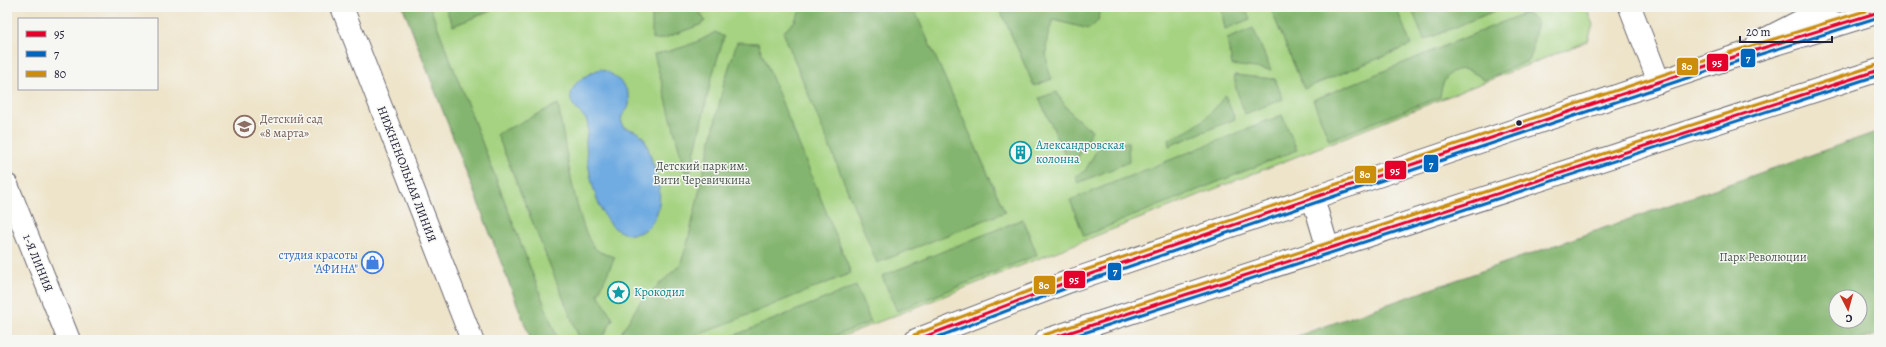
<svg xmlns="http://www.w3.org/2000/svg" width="1886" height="347" viewBox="0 0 1886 347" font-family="Alegreya,serif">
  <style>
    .green { fill: #a5d381; stroke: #647a5e }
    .forest { fill: #84b56f; stroke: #536c55; fill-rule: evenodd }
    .water { fill: #70abe1; stroke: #49668e }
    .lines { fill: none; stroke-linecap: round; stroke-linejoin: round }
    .street-casing { stroke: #69666d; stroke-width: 24 }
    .secondary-casing { stroke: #69666d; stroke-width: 24 }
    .street { stroke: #fff; stroke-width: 22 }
    .secondary { stroke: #fff; stroke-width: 22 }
    .bus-1-casing { stroke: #f6f6f2; stroke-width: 6 }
    .bus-2-casing { stroke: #f6f6f2; stroke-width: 6 }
    .bus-3-casing { stroke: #f6f6f2; stroke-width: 6 }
    .bus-1 { stroke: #e4002b; stroke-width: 3 }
    .bus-2 { stroke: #0065bd; stroke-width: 3 }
    .bus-3 { stroke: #cc8c0c; stroke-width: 3 }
    .bus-dot { fill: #22223b; stroke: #f6f6f2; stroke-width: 1.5 }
    .labels { text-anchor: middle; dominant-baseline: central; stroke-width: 3; stroke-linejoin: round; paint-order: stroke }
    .education-label { font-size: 12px; fill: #785e54; stroke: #f6f6f2; text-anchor: start }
    .culture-label { font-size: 12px; fill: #0d838f; stroke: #f6f6f2; text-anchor: start }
    .park-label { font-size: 12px; fill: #495750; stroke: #f6f6f2 }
    .street-label { font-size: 12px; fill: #22223b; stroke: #f6f6f2 }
    .shop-label { font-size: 12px; fill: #366cbe; stroke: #f6f6f2; text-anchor: end }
    .line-badge { stroke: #f6f6f2; stroke-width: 1.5 }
    .badge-label { font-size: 11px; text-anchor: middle; font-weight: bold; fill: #fff }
  </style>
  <rect width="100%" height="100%" fill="#f6f6f2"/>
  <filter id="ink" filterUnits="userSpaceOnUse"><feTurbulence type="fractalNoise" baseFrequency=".025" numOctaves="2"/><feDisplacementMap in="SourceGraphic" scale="8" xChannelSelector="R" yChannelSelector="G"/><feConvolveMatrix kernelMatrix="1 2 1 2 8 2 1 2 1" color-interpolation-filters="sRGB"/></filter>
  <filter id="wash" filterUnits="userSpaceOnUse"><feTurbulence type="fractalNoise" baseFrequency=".012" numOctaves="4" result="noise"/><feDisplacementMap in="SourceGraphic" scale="16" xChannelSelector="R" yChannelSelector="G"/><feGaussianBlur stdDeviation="0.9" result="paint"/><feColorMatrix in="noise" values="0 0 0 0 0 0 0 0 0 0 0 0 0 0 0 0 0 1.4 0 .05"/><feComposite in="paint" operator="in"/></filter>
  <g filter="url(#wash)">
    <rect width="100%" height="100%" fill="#eee4ca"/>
    <!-- green -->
    <path class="green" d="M403,7H1586L1593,25L1588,41L833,340H531Z"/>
    <!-- forest -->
    <path class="forest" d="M403,7H430L558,340H531Z
      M445,7H500L453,26Z
      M652,7H697L705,21L700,25L662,39L652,40Z
      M802,7H913L1005,212L877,263L783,32L794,22Z
      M999,7H1100L1098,21L1089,29L1053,20C1052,25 1049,30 1048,35C1045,49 1046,66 1052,79L1034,86Z
      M1221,7H1245L1250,19L1225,29Z
      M1270,7H1396L1411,45L1304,89Z
      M1411,7H1504L1424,40Z
      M1525,13L1537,21L1530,60L1484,80C1462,61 1443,68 1440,97L1329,140L1313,100Z
      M1253,28L1271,70L1232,65L1227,39Z
      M715,32L724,37L711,80L688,182L654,54C674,51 699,43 715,32Z
      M737,42L758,43L851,273L686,340H617L640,302L680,265L687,245L724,83Z
      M1234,75L1275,79L1283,99L1245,114L1236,89Z
      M1057,92C1065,108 1076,120 1092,130L1076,161L1069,163L1039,98Z
      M1225,95L1235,119L1169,146L1168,139C1196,129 1209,118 1225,95Z
      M558,104C563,131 577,236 597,250C602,254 609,255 615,257L598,294L613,319L601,340H580L497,134Z
      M1282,115L1297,150L1084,236L1070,200Z
      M1879,131V333L1862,340H1286ZM1836,297H1860V321H1836Z
      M1104,137L1114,142L1128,143L1129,162L1078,183L1075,176L1085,171Z
      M1023,219L1037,255L897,311L882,276Z
      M856,286L871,322L824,340H723Z"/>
    <!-- water -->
    <path class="water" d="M600,69C615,73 635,91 628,108C626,112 622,114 621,119L623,127C630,129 637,131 642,136C647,142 650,154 652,161C654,168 657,175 658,182C663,201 657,233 632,234C598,236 587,167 586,142C586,137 588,132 588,127C589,113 565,109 572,91C576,79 589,74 600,69Z"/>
  </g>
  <g filter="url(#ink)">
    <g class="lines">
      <defs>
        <path id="street" d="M1630,7L1659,82
          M1758,43L1828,7"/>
        <path id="secondary" d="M342,7L472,340
          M7,185L69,340
          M1313,198L1328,249
          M916,340L1070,281L1333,191L1727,59L1879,12
          M1046,340L1879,70"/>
      </defs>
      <!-- street casing -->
      <use href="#street" class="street-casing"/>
      <!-- secondary casing -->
      <use href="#secondary" class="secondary-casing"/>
      <!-- street -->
      <use href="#street" class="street"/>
      <!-- secondary -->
      <use href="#secondary" class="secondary"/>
      <defs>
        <path id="bus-1" d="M916,340L1070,281L1333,191L1727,59L1879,12
          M1046,340L1879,70"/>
        <path id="bus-2" d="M930,340L1072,286L1335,196L1729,64L1879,17
          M1062,340L1879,75"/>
        <path id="bus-3" d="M914,335L1068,276L1331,186L1725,54L1878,7
          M1044,335L1877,65"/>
      </defs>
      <!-- bus-1 casing -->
      <use href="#bus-1" class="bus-1-casing"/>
      <!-- bus-2 casing -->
      <use href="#bus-2" class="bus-2-casing"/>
      <!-- bus-3 casing -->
      <use href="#bus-3" class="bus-3-casing"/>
      <!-- bus-1 -->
      <use href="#bus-1" class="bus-1"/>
      <!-- bus-2 -->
      <use href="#bus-2" class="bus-2"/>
      <!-- bus-3 -->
      <use href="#bus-3" class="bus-3"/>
    </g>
  </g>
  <!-- icons -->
  <defs>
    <symbol id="school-ring" viewBox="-11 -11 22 22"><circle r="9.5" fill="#f6f6f2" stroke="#8d6e63" stroke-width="1.5"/><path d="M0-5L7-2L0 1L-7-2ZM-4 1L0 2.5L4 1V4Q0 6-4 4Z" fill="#8d6e63"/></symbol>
    <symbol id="building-ring" viewBox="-11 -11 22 22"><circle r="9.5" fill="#f6f6f2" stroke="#0f9aa8" stroke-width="1.5"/><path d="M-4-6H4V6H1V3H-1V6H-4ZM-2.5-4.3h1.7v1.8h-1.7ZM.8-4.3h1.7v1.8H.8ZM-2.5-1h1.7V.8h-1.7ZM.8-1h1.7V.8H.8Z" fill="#0f9aa8"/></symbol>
    <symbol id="shop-ring" viewBox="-11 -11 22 22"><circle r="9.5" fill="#f6f6f2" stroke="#3f7fe0" stroke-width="1.5"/><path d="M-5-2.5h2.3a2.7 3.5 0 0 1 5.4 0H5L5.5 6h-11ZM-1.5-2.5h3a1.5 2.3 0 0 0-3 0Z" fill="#3f7fe0"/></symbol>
    <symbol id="sight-ring" viewBox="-11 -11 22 22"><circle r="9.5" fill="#f6f6f2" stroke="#0f9aa8" stroke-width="1.5"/><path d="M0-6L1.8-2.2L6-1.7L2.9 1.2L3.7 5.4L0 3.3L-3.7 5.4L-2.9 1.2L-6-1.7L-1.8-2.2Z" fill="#0f9aa8"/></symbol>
  </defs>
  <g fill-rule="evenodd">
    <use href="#school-ring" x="232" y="114" width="25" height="25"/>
    <use href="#building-ring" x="1008" y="140" width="25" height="25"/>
    <use href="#shop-ring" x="360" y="250" width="25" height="25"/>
    <use href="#sight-ring" x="606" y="280" width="25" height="25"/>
  </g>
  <!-- markers -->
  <circle class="bus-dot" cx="1519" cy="123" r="3.5"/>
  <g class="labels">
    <!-- education labels -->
    <g class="education-label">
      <text x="260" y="119">Детский сад<tspan x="260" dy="14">«8 марта»</tspan></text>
    </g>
    <!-- culture labels -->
    <g class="culture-label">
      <text x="1036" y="145">Александровская<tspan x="1036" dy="14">колонна</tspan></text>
      <text x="634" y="292">Крокодил</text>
    </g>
    <!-- park labels -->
    <g class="park-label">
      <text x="702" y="166">Детский парк им.<tspan x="702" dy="14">Вити Черевичкина</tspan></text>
      <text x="1763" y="257">Парк Революции</text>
    </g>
    <!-- street labels -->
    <g class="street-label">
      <text transform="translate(407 174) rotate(69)">НИЖНЕНОЛЬНАЯ ЛИНИЯ</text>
      <text transform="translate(38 263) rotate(68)">1-Я ЛИНИЯ</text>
    </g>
    <!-- shop labels -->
    <g class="shop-label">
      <text x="358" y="255">студия красоты<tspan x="358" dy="14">"АФИНА"</tspan></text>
    </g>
  </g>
  <g class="line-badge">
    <rect x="1740" y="48" width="16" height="20" rx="4" fill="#0065bd"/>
    <rect x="1706" y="53" width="23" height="19" rx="4" fill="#e4002b"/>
    <rect x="1676" y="57" width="23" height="19" rx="4" fill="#cc8c0c"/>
    <rect x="1423" y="154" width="16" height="19" rx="4" fill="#0065bd"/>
    <rect x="1384" y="160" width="23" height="20" rx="4" fill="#e4002b"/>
    <rect x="1354" y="165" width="23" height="19" rx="4" fill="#cc8c0c"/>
    <rect x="1107" y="262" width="15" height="19" rx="4" fill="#0065bd"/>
    <rect x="1063" y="270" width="23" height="19" rx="4" fill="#e4002b"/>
    <rect x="1033" y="275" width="23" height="20" rx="4" fill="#cc8c0c"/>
  </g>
  <g class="badge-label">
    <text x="1748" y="62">7</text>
    <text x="1717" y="66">95</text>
    <text x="1687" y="70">80</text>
    <text x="1431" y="168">7</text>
    <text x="1395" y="174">95</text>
    <text x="1365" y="178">80</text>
    <text x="1115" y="275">7</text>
    <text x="1074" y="283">95</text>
    <text x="1044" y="289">80</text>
  </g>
  <!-- margin -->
  <rect width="1886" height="347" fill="none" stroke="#f6f6f2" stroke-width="24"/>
  <!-- legend -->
  <rect x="18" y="18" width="140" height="72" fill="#f6f6f2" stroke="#a1a1a9"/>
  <rect x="26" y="31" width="20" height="6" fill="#e4002b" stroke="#a1a1a9"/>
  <text x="54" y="38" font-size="12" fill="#22223b">95</text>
  <rect x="26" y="51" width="20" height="6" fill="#0065bd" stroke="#a1a1a9"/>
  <text x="54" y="58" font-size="12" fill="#22223b">7</text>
  <rect x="26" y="71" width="20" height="6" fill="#cc8c0c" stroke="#a1a1a9"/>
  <text x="54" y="78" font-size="12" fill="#22223b">80</text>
  <!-- north arrow -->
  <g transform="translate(1848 309) rotate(174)"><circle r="19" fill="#f6f6f2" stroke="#a1a1a9"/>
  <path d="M0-3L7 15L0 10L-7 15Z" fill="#c8321e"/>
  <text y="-6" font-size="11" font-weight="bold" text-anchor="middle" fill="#22223b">С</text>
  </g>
  <!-- scale -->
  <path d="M1740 36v6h92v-6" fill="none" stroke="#22223b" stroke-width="2"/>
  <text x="1746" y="36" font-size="12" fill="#22223b" stroke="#f6f6f2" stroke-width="3" paint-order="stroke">20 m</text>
</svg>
